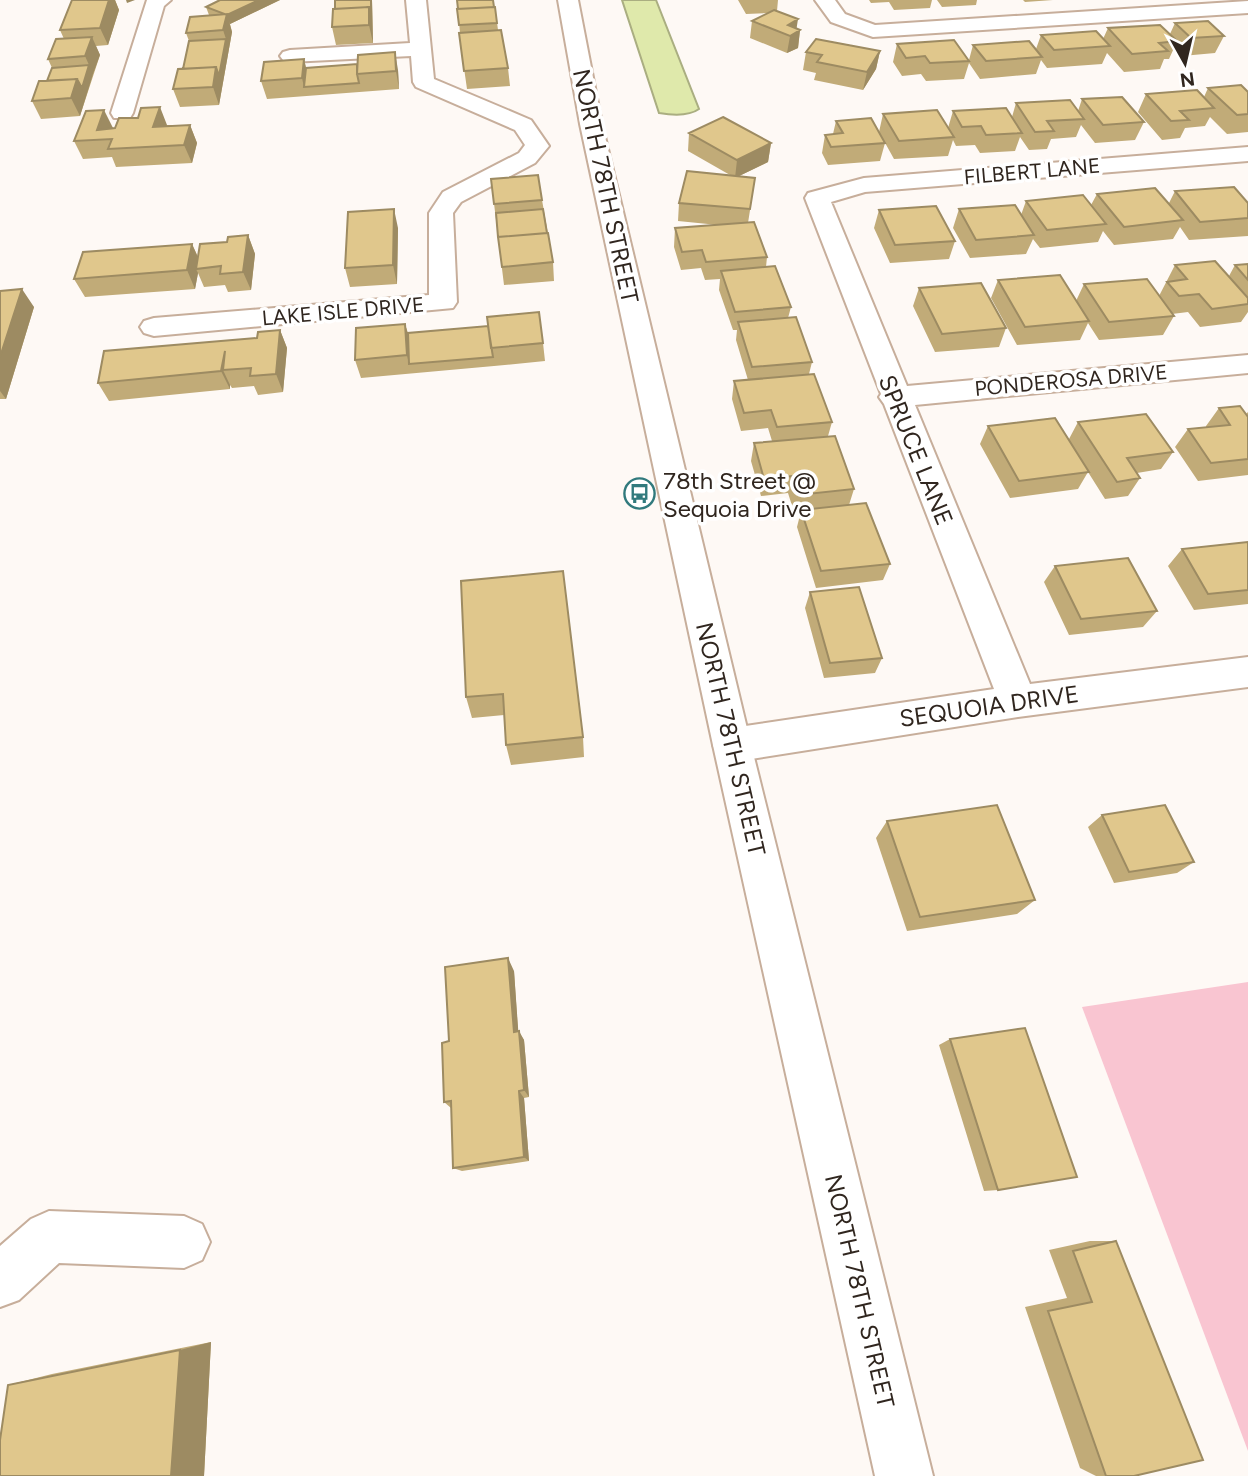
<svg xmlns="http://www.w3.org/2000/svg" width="1248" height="1476" viewBox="0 0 1248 1476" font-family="Figtree,sans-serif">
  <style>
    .green { fill: #f9c5d1 }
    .water { fill: #dfe9ab; stroke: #aaae81; stroke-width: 2 }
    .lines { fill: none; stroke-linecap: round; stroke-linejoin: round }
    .street-casing { stroke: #c7ae9b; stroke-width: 4 }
    .secondary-casing { stroke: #c7ae9b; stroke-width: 4 }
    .street { fill: #fff; fill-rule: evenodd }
    .secondary { fill: #fff; fill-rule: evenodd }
    .wall { fill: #c1ab78 }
    .shaded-wall { fill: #9d8b62 }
    .building { fill: #e0c78c; stroke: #9d8b62; stroke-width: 2 }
    .labels { text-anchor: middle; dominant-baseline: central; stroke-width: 7; stroke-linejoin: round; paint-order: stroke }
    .far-street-label { font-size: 21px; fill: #30261f; stroke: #fff }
    .street-label { font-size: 24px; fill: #30261f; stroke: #fff }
    .poi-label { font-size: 24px; fill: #30261f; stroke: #fff; text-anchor: start }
  </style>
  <rect width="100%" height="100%" fill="#fef9f5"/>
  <!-- green -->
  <path class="green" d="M1248,982V1451L1082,1007Z"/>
  <!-- water -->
  <path class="water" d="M622,0H656L699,109C688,117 671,115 659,113Z"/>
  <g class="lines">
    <defs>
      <path id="street" d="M147,0H171L164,6L133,113L130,118H114L111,113Z
        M406,0H426L434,79L531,120L549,146L535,163L461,202L453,213L457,302L453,308L154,336L144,333L140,327L144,321L154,318L429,295V213L443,192L519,153L525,145L515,130L416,87L413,82L411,56L290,62L283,60L280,56L283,52L290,50L410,43Z
        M815,0H835L845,14L875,25L1248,1V13L873,37L831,22Z
        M1248,147V161L865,192L831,202L907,386L1248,355V373L915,405L1030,684L1248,657V687L1018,717L732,762L718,757L713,745L718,733L732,728L994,689L884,404L879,397L881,394L805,198L808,193L864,178Z
        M49,1211L184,1216L202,1224L210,1242L202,1260L184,1268L59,1263L19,1300L0,1307V1246L31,1219Z"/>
      <path id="secondary" d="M558,0H578L602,124L751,745L933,1476H875L713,745L580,124Z"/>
    </defs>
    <!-- street casing -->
    <use href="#street" class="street-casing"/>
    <!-- secondary casing -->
    <use href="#secondary" class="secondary-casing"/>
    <!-- street -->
    <use href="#street" class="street"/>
    <!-- secondary -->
    <use href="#secondary" class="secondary"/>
  </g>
  <!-- wall -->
  <path class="wall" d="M72,0H115L119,10L108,45L96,46L100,55L80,116L41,119L32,101L47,81L52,68L48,59L64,39L60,30Z
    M220,0H280L230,24L232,32L219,105L180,107L173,89L183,69L189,41L186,33L209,15L206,7Z
    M372,0L373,43L336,45L332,27Z
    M457,0L495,7L498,30L508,68L510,86L467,89L459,33H460Z
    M738,0H778L777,11L797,29L800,30L798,48L787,53L750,38L752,21L768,13L746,14Z
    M869,0H932L930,8L894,10L889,2L871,3Z
    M937,0H977L976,5L942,7Z
    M1023,0H1053L1025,2Z
    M1175,23L1224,36L1215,53L1182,56L1174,48L1169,59H1164L1160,69L1124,72L1107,53L1102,64L1047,68L1041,60L1036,74L980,79L969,63L964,79L926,81L921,74L902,76L893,62L897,44L969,60L973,45L1036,49L1041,35L1103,39L1108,28L1170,34Z
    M880,51L876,69L863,90L814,80L816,73L803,70L806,52Z
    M304,59L306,68L398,70L399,89L267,99L261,81Z
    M1208,88L1248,92V132L1227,134L1210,117L1205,126L1185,128L1180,138L1162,140L1138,112L1146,94L1204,97Z
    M1082,99L1144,122L1135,140L1095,143L1081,125L1076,137L1051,139L1047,149L1029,150L1020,137L1015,151L980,153L975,145L956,146L953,140L948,156L894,159L879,132L883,114L948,128L953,111L1012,117L1016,103L1078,111Z
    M836,121L885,143L880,161L828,165L822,153L825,135L833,134Z
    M167,125H190L197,143L192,163L116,167L112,157L83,159L74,141L113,128Z
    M689,133L771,143L768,162L739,176L755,178L748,223L767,257L766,267L791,307L788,318L812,362L809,374L832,422L828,436L854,489L849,505L890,564L883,580L816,588L797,527L801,511L794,512L788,493L761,496L751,461L754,443L772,441L768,428L741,431L732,399L734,381L748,380L736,340L737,330H733L719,290L720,279L705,280L701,268L681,270L674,247L675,228L718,225L678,221L679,203L730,175L688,151Z
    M491,179L542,200L553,262L554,281L504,285Z
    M1175,191L1248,203V236L1189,240L1180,227L1173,239L1114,245L1103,231L1098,242L1040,248L1033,239L1026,254L970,258L953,228L959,209L1021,215L1026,201L1091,205L1097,194L1169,203Z
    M879,210L955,241L949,259L890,263L874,228Z
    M398,228L397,284L350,287L345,268Z
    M248,235L255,254L251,290L228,292L225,285L204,287L198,273L195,289L85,297L74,279L192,244L198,257Z
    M1248,264V312L1241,322L1200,327L1188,312L1172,314L1174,316L1163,335L1099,340L1088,323L1080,340L1017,345L991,298L998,280L1076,301L1084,284L1159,296L1175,265L1229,276L1235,265Z
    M919,288L1006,328L999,347L935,352L913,306Z
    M0,291L34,307L6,399H0Z
    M405,324L408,333L543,343L545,361L494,366L493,363L494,366L361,378L355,360Z
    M280,330L287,348L283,392L258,395L254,386L232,388L230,385V389L109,401L98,383L257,338Z
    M1219,408L1246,414L1248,412V475L1198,481L1175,447L1188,429L1206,427V426Z
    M1078,422L1173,452L1161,469L1137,473L1140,478L1128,496L1105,499L1088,472L1078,489L1010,498L980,444L988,426L1069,439Z
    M1248,542V604L1194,610L1168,566L1182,549Z
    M1055,566L1157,611L1143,627L1069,635L1044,582Z
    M461,581L583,737L584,757L511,765L506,745L504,715L472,718L466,697Z
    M810,592L882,658L875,673L824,678L805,608Z
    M1102,815L1194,862L1177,873L1114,883L1088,827Z
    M887,821L1035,900L1017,914L907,931L876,838Z
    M514,971L518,1031L524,1040L529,1097L524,1098L529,1161L462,1171L453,1168L451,1108L444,1102L449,1041Z
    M950,1039L998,1190L984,1191L939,1045Z
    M1090,1241H1116L1134,1476H1096L1080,1468L1025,1307L1067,1298L1049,1250Z
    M211,1342L204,1476L8,1385L52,1374Z"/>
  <!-- shaded-wall -->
  <path class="shaded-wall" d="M109,0H115L119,10L108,45L100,28Z
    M126,0H135L127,3Z
    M259,0H280L230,24L227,15Z
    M371,0H372L373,43L369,25V7Z
    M227,14L232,32L219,105L213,87L216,67L226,39L223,30Z
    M798,19L796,32L800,30L798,48L787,53L790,36L788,25Z
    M92,37L100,55L93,74L85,56Z
    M880,51L876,69L863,90L867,72Z
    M395,52L398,70L399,89L396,71Z
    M304,59L308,77L304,87L302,78Z
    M89,65L93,74L80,116L71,98L77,79Z
    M160,107L167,125L161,145L153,127Z
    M104,110L113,128L109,139L97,130Z
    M190,125L197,143L192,163L184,145Z
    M771,143L768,162L735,178L737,160Z
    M394,209L398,228L397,284L393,265Z
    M248,235L255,254L251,290L243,272Z
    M192,244L200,262L196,269L198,273L195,289L187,270Z
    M22,289L34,307L6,399L0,391V357Z
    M405,324L410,342L409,364L407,355Z
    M280,330L287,348L283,392L276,374Z
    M225,351L223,370L230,385V389L221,371Z
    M508,958L514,971L519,1041L514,1032Z
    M519,1031L524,1040L529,1097L524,1090Z
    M519,1091L524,1098L529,1161L524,1157Z
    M211,1342L204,1476H171L180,1350Z"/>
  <!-- building -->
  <path class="building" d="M72,0H109L100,28L60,30Z
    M220,0H259L227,15L206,7Z
    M335,0H371V16L369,7L335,9Z
    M457,0H493L494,7L458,9Z
    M369,7V25L332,27L333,9Z
    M495,7L497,23L459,25L457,9Z
    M774,10L798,19L788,25L800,30L790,36L752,21Z
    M227,14L223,30L186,33L190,17Z
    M1208,21L1224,36L1191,38L1175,23Z
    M1160,25L1177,41L1159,43L1168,51L1132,54L1108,28Z
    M501,30L508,68L464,71L459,33Z
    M1096,31L1110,46L1054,50L1041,35Z
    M92,37L85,56L48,59L56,39Z
    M226,39L219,76L216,67L183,69L189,41Z
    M816,39L880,51L867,72L817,62L822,55L806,52Z
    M954,40L969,61L930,63L925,56L906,58L897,44Z
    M1029,41L1042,57L986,61L973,45Z
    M395,52L396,71L357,74L358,55Z
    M304,59L302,78L261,81L264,62Z
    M357,64V74L359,83L304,87L306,68Z
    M89,65L82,88L77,79L47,81L52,68Z
    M216,67L213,87L173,89L178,69Z
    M77,79L71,98L32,101L39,81Z
    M1241,85L1248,92V114L1237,115L1208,88Z
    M1197,90L1214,108L1180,111L1189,120L1171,121L1146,94Z
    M1122,97L1144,122L1103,125L1082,99Z
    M1070,100L1084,119L1047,121L1054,131L1035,132L1016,103Z
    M160,107L153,127L190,125L184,145L108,149L112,139L74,141L86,111L104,110L97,130L115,128L119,118H138L141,108Z
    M1006,108L1022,133L986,135L981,126L962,127L953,111Z
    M937,110L954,137L899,141L883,114Z
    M723,117L771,143L737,160L689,133Z
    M871,118L885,143L831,147L825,135L843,133L836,121Z
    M687,171L755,178L750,209L679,203Z
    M538,175L542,200L494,204L491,179Z
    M1234,187L1248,203V218L1200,222L1175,191Z
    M1155,188L1183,220L1124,227L1097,194Z
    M1083,195L1106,224L1047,230L1026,201Z
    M1015,205L1034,235L976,240L959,209Z
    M936,206L955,241L895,245L879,210Z
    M394,209L393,265L345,268L348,212Z
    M543,209L547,233L498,237L496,213Z
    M754,222L767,257L706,262L702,250L682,252L675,228Z
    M548,233L553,262L502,267L498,237Z
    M248,235L243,272L220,274L221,266L196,269L200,244L227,242L228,237Z
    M192,244L187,270L74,279L83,252Z
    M1215,261L1248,298V304L1212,309L1199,294L1179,296L1167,282L1187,279L1175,265Z
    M1248,264V280L1235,265Z
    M775,266L791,307L735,312L721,271Z
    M1060,275L1089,321L1025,327L998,280Z
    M1147,279L1174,316L1109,322L1084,284Z
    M981,283L1006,328L942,334L919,288Z
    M22,289L0,357V291Z
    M539,312L543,343L491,348L487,317Z
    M796,317L812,362L752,367L738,322Z
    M405,324L407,355L355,360L356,328Z
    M488,326L493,357L409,364L408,333Z
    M280,330L276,374L250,376L251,368L223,370L225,351L221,371L98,383L104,351L257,338L258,332Z
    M814,374L832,422L777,427L771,410L744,413L734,381Z
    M1240,406L1248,417V459L1211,463L1188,429L1230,425L1219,408Z
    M1146,414L1173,452L1127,458L1140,478L1117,482L1078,422Z
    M1055,418L1089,472L1019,481L988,426Z
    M835,436L854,489L798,495L792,476L764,479L754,443Z
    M866,503L890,564L821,571L801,510Z
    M1248,542V590L1208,594L1182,549Z
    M1128,558L1157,611L1081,619L1055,566Z
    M563,571L583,737L506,745L503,694L466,697L461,581Z
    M859,587L882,658L830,663L810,592Z
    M997,805L1035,900L920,917L887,821Z
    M1165,805L1194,862L1129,872L1102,815Z
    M508,958L514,1032L519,1031L524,1090L519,1091L524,1157L453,1168L451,1101L444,1102L442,1043L449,1041L445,967Z
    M1025,1028L1077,1177L998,1190L950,1039Z
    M1116,1241L1203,1460L1134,1476H1106L1048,1311L1092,1302L1073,1251Z
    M180,1350L171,1476H0V1440L8,1385Z"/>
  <!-- icons -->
  <defs>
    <symbol id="bus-ring" viewBox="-11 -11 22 22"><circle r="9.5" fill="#fff" stroke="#317a7d" stroke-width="1.5"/><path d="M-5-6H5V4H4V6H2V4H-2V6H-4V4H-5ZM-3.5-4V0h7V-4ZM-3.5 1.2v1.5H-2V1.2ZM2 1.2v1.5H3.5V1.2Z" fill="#317a7d"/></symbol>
  </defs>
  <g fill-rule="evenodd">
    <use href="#bus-ring" x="622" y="476" width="35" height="35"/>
  </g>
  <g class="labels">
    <!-- far-street labels -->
    <g class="far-street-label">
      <text transform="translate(1032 171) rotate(-5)">FILBERT LANE</text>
      <text transform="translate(343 311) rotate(-5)">LAKE ISLE DRIVE</text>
      <text transform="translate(1071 380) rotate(-5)">PONDEROSA DRIVE</text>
    </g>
    <!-- street labels -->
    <g class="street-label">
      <text transform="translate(606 186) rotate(78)">NORTH 78TH STREET</text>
      <text transform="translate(916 450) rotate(68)">SPRUCE LANE</text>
      <text transform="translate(989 706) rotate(-8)">SEQUOIA DRIVE</text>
      <text transform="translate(731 739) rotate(77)">NORTH 78TH STREET</text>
      <text transform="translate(860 1291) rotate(77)">NORTH 78TH STREET</text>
    </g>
    <!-- poi labels -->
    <g class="poi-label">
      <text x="663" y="480">78th Street @<tspan x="663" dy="28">Sequoia Drive</tspan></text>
    </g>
  </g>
  <!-- north arrow -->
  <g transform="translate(1185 63) rotate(172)" stroke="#ffffff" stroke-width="5" paint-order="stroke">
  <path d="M0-5L12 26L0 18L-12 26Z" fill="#30261f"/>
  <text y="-10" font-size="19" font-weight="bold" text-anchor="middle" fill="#30261f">N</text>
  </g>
</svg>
